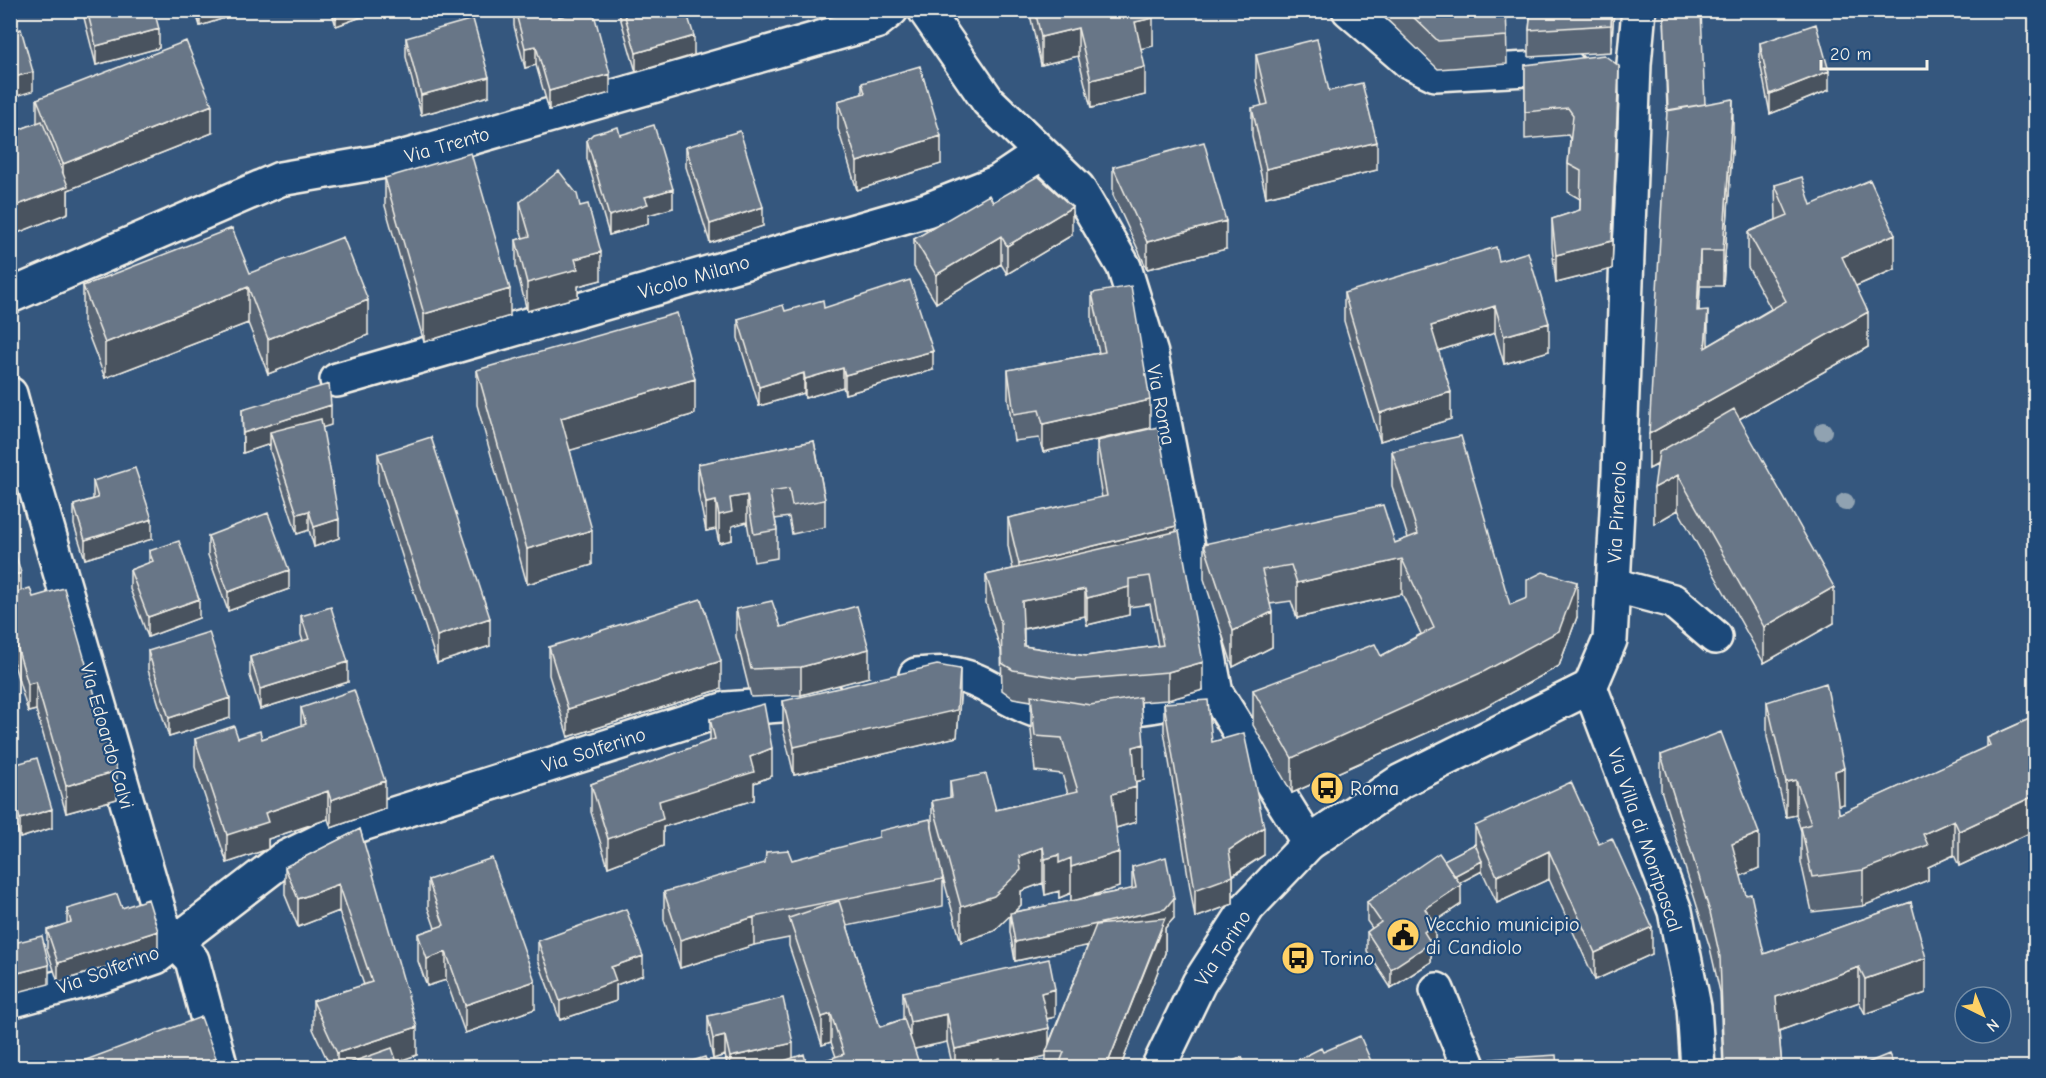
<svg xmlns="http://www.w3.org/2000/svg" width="2046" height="1078" viewBox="0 0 2046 1078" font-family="'Comic Neue',sans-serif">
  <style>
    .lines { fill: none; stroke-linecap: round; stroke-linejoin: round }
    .minor-casing { stroke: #f4f1e8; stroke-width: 38 }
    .major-casing { stroke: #f4f1e8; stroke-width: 38 }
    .minor { stroke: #1f4a7a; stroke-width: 33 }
    .major { stroke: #1f4a7a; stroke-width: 33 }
    .tree { fill: #90a2b1 }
    .wall { fill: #596574; stroke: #f4f1e8; stroke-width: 1.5; fill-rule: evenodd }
    .shaded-wall { fill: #49535e; stroke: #f4f1e8; stroke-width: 1.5 }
    .building { fill: #687687; stroke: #f4f1e8; stroke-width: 1.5; fill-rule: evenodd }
    .labels { text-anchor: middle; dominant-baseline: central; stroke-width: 4.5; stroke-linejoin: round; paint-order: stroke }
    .street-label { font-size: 20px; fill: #f4f1e8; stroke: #1f4a7a }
    .poi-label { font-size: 20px; fill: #f4f1e8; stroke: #1f4a7a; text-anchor: start }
  </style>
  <rect width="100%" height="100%" fill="#35577e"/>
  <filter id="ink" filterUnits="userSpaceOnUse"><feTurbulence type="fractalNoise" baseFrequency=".0167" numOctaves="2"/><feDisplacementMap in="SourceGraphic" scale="12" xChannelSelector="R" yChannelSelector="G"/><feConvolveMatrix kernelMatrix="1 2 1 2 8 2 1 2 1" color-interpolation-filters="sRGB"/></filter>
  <g filter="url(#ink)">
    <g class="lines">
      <defs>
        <path id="minor" d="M925,10L988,101L1078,188L1124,267L1151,354L1216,693L1309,843
          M1349,10L1408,61L1435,74L1568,67
          M10,296L280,179L397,159L876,22L891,10
          M337,380L927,210L998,182L1041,153
          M10,394L33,479L164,929L192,960L221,1068
          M1613,585L1673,601L1715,637
          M916,675C932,674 947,672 962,676C988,682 1010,703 1038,711C1076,721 1176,703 1216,693
          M1590,687L1675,911L1694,1007L1698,1068
          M1437,990L1469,1068
          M10,1001L101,976L156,957L283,859L340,831L726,709L807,703L826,698"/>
        <path id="major" d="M1158,1068L1199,983L1248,907L1309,843L1401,781L1590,687L1610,640L1619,473L1634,64L1639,10"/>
      </defs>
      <!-- minor casing -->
      <use href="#minor" class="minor-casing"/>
      <!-- major casing -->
      <use href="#major" class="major-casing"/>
      <!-- minor -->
      <use href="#minor" class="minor"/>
      <!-- major -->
      <use href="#major" class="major"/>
    </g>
    <!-- trees -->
    <g class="tree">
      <circle cx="1823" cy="431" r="9"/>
      <circle cx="1845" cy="502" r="9"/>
    </g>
    <!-- wall -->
    <path class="wall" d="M82,10H154L159,48L96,65Z
      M195,10H249L200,26Z
      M331,10H381L336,26Z
      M514,10H558L559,17L610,93L549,110L536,65L525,68L514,26Z
      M618,10H686L694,55L636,72Z
      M1029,10H1151L1153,46L1141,49L1145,95L1091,108L1078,56L1041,65Z
      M1377,10H1506L1507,64L1438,69Z
      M1531,10H1614L1611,52L1529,57V30Z
      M1664,13L1705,104L1733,134L1723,286H1700L1699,310L1708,346L1771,309L1748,267V232L1776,220L1775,185L1811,205L1895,269L1856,286L1868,347L1739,419L1834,623L1764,663L1678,510L1654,524L1657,465L1649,469L1667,111Z
      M406,38L489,96L421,115L406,57Z
      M1760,43L1829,90L1770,114L1760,62Z
      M1256,54L1329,91L1377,170L1266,197L1252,136V108L1262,106L1256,81Z
      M1525,65L1619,94L1612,269L1556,283L1552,247V219L1580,210V199L1568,192V164L1570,139L1568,135L1525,139Z
      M862,83L941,164L857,190L838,129V101L862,94Z
      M37,99L212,133L68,190V213L10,236V133L37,123Z
      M620,135L673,208L648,215V224L609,235L587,159V140Z
      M686,147L763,226L710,243L686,167Z
      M1113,167L1226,249L1147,269L1113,195Z
      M385,178L510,316L424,342L385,206Z
      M520,202L601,280L578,286V297L527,311L516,267V240L523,238L520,229Z
      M993,202L1072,235L1007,274L1001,264L936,303L914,267V239Z
      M1499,261L1549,351L1504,364L1495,333L1438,351L1451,419L1380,441L1344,321V293Z
      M250,273L368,335L268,374L248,323L105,378L83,321V286Z
      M1092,293L1150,428L1043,452L1039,438L1014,441L1008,398V370L1099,353L1092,321Z
      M824,308L933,370L845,394L843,387L805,398L804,393L759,406L738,338V319L785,311Z
      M477,370L695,414L570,450L592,565L527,584L477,405Z
      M242,410L331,425L322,427L339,538L314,547L309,530L297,534L270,451V444L243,453Z
      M814,441L825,500V527L792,534L789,517L775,519L777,530V558L754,562L747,522L732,526V540L719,543L716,529L706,531L698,491V464Z
      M1097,441L1176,531L1203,690L1168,700L1141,702L1144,780L1136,781V822L1116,828L1119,887L1083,898L1132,889V867L1174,918L1165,928V953L1120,1068H1046V1056L1002,1066V1068H953L947,1042L914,1049L919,1068H728L725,1055L713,1059L708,1035V1016L793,1058L807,1066L836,1057L831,1042L822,1045L789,946V938L754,945L680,968L664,920V892L792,860L932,830V801L950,798V781L996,810L1068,794L1062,774L1035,771L1031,730V701L1013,698L1002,690L1001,651L986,603V575L1013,569L1008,546V518L1102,498L1097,468ZM1150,604L1158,646L1086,656L1024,646V629L1085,616L1087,625L1129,615V607ZM939,863L961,942L994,931L1010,915V932L1015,961L1088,945L1049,1043L1047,1019L1055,1017L903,992V1019L880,1027L847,926L943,906V879ZM1043,883L1045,895L1059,891V898L1071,893V901L1014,912L1021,905V891Z
      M1392,451L1510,605L1577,617L1559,666L1485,707L1292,793L1253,725V690L1381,656L1421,634L1402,594L1297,618L1291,601L1270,604L1272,647L1233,667L1204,579V544L1395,543L1408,538L1392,486Z
      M378,454L490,646L437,663L378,482Z
      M93,481L152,539L85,559L74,525V505L93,499Z
      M10,535L21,591L33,597L117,799L66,813L36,710L28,712L10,651Z
      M208,536L289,589L228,611L208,555Z
      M149,551L199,618L148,637L130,589V570L149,563Z
      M736,609L869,677L801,695L751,697L736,637Z
      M301,616L348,682L260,709L250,676V657L303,641L301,635Z
      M549,647L721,689L568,737L549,675Z
      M148,651L230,718L169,737L148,670Z
      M960,697L957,737L794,775L783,729V701Z
      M1767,702L1844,804L1838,805L1839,814L1987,747V738L2036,716V830L1959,866L1954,855L1928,867V880L1863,906L1812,912L1801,862V831L1796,815L1786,817L1767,737Z
      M1164,703L1212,742L1264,855L1233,876V904L1195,918L1164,731Z
      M301,708L385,809L331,828L328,819L268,839V849L227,863L195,767V739H262L301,726Z
      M710,719L772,776L754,783V800L663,827V846L608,867L591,812V784L710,741Z
      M1661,755L1759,868L1740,876L1764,954L1911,902L1926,993L1865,1014L1859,1002L1779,1031L1782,1068H1723L1720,992L1710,948L1661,790Z
      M10,766L52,828L20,838L10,807Z
      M1475,826L1599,844L1652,954L1595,980L1549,879L1497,903L1482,871L1459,883L1461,904L1434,922L1435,943L1431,946V962L1391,988L1367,951V932L1372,928L1367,921V902L1475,844Z
      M360,829L417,1055L397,1061L399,1068H331L313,1029V1001L364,985L339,911L298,927L285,895V867Z
      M428,880L535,1009L465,1033L446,980L427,986L418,961V934L435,928L428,908Z
      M122,908L158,951L58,982L47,949V930L67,924V909Z
      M538,941L643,975L616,985V1001L560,1020L538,960Z"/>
    <!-- shaded-wall -->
    <path class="shaded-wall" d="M200,10H249L200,26Z
      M336,10H381L336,26Z
      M725,10H739L725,14Z
      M1612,10H1614L1611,52V25Z
      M1153,18V46L1135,50V22Z
      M1078,28V56L1041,65V37Z
      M159,29V48L96,65V46Z
      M694,36V55L636,72V53Z
      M536,46V65L525,68V48Z
      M1619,66V94L1612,269L1556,283V255L1612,241Z
      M1145,67V95L1091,108V80Z
      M1829,71V90L1770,114V94Z
      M33,72V91L10,98V78Z
      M610,74V93L549,110V91Z
      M489,77V96L421,115V95Z
      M1733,99V134L1723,286V251Z
      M212,105V133L68,190V213L10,236V208L63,188V164Z
      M941,136V164L857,190V162Z
      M1377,142V170L1266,197V169Z
      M673,189V208L648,215V224L609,235V216L645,197Z
      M763,207V226L710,243V224Z
      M1072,207V235L1007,274V246Z
      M1226,221V249L1147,269V242Z
      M1895,234V269L1842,292V257Z
      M1001,236V264L936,303V275Z
      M1700,251V286L1697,346V311Z
      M601,252V280L578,286V297L527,311V283L575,259Z
      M248,287V323L105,378V343Z
      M510,289V316L424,342V314Z
      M368,300V335L268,374V339Z
      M1495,306V333L1431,353V326Z
      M1708,310V345L1705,383V348Z
      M1868,312V347L1649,469V434Z
      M1549,323V351L1504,364V336Z
      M933,351V370L845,394V375Z
      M843,368V387L805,398V379Z
      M804,373V393L759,406V387Z
      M695,379V414L561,453V418Z
      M1451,392V419L1380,441V413Z
      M1150,400V428L1043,452V424Z
      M331,405V425L274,443L270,432V444L243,453V433Z
      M1678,475V510L1654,524V488Z
      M747,495V522L732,526V540L719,543V515L730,498Z
      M716,501V529L706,531V503Z
      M309,511V530L297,534V514Z
      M152,519V539L85,559V540Z
      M339,519V538L314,547V527Z
      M1176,526V553L1019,591V564Z
      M592,530V565L527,584V549Z
      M1402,559V594L1297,618V583Z
      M289,570V589L228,611V592Z
      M21,573V592L10,595V576Z
      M1577,582V617L1559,666L1485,707L1292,793V758Z
      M1129,587V615L1087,625V598Z
      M1834,587V623L1764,663V627Z
      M1085,589V616L1022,629V601Z
      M199,599V618L148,637V617Z
      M1272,612V647L1233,667V631Z
      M490,618V646L437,663V636Z
      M869,649V677L801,695V667Z
      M721,661V689L568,737V709Z
      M348,662V682L260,709V689Z
      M1203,662V690L1168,700V672Z
      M960,669V697L957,737L794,775V747Z
      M36,682V710L28,712V684Z
      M230,698V718L169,737V718Z
      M1144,744V780L1133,782V747Z
      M772,748V776L754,783V800L663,827V846L608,867V839L659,801L750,757Z
      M1844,768V804L1835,806V771Z
      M117,771V799L66,813V786Z
      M1796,780V815L1786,817V782Z
      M385,781V809L331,828V800Z
      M1136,787V822L1112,829V794Z
      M328,791V819L268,839V849L227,863V835L265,813Z
      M2036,795V830L1959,866V831Z
      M52,809V828L20,838V819Z
      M1954,820V855L1928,867V880L1863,906V870L1923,834Z
      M1264,827V855L1231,876H1233V904L1195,918V890L1229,850Z
      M1759,833V868L1732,880V844Z
      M1043,847V883L1021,891V905L994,931L961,942V907L1019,856Z
      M1549,851V879L1497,903V876Z
      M1119,852V887L1071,902V867Z
      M1059,855L1071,858V893L1059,898V891L1045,895V859Z
      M1482,861V871L1450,888V878Z
      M339,884V911L298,927V899Z
      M1461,885V904L1425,928V909Z
      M1174,898V918L1165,928V953L1120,1068H1106L1161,930L1015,961V942Z
      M754,917V945L680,968V940Z
      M1435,924V943L1431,946V962L1391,988V969L1424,932Z
      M1652,927V954L1595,980V953Z
      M158,931V951L58,982V963Z
      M446,952V980L427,986V959Z
      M643,956V975L616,985V1001L560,1020V1001L611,967Z
      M1926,958V993L1865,1014V979Z
      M49,965V984L10,994V975Z
      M1859,967V1002L1776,1032V997Z
      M535,981V1009L465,1033V1005Z
      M1055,989V1017L1041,1020V993Z
      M831,1014V1042L822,1045V1017Z
      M947,1014V1042L910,1050V1022Z
      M417,1027V1055L378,1068H337V1053Z
      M1049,1028V1052H1046V1056L996,1068H955V1049Z
      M725,1036V1055L713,1059V1039Z
      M793,1043V1062L769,1068H730V1057Z
      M216,1058V1068H191Z
      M919,1063V1068H907Z"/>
    <!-- building -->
    <path class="building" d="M87,10H154L159,29L96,46Z
      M515,10H558L559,17L582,10H593L610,74L549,91L536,46L525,48Z
      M623,10H686L694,36L636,53Z
      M1035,10H1151L1153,18L1135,22L1145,67L1091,80L1078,28L1041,37Z
      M1406,10H1506L1507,36L1438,41Z
      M1531,10H1612L1611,25L1529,30Z
      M1701,11L1705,104L1668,110L1664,13Z
      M473,19L489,77L421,95L406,38Z
      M1816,24L1829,71L1770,94L1760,43Z
      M21,29L33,72L10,78V32Z
      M1317,39L1329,91L1362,83L1377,142L1266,169L1252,108L1268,104L1256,54Z
      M186,41L212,105L63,164L37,99Z
      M1604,55L1619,66L1612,241L1556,255L1552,219L1580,210L1581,171L1568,164L1573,115L1568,108L1525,112V65Z
      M920,66L941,136L857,162L838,101L865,93L862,83Z
      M1733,99L1723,251H1700L1697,311L1708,310L1705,348L1786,301L1748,232L1788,215L1775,185L1802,177L1811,205L1870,180L1895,234L1842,257L1868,312L1649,434L1667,111Z
      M42,121L68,186L10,208V133Z
      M654,125L673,189L645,197L648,204L609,216L587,140L593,134L618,127L620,135Z
      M740,131L763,207L710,224L686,147Z
      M1204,142L1226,221L1147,242L1113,167Z
      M471,153L510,289L424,314L385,178Z
      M559,171L577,194L580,206L588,204L601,252L575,259L578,269L527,283L516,240L530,236L520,202Z
      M1038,176L1072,207L1007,246L1001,236L936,275L914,239L989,195L993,202Z
      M232,228L250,273L343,237L368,300L268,339L248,287L105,343L83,286Z
      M1496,247L1499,261L1528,252L1549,323L1504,336L1495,306L1431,326L1451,392L1380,413L1344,293Z
      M910,280L933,351L845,375L843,368L805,379L804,373L759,387L738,319L783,305L785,311L823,300L824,308Z
      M1131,286L1150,400L1043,424L1039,410L1014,414L1008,370L1105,352L1092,293Z
      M677,313L695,379L561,418L592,530L527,549L477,370Z
      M329,384L331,405L243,433L242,410Z
      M1734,409L1834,587L1764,627L1678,475L1654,488L1659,452Z
      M321,419L339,519L314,527L309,511L297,514L270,432Z
      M1158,427L1176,526L1019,564L1008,518L1107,496L1097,441Z
      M1461,436L1510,605L1527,598V580L1543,572L1577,582L1559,631L1485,671L1292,758L1253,690L1375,644L1381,656L1434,628L1402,559L1297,583L1291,565L1262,570L1272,612L1233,631L1204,544L1383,505L1395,543L1418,534L1392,451Z
      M431,437L490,618L437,636L378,454Z
      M814,441L825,500L792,506L789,489L770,492L777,530L754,534L747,495L730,498L732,512L719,515L716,501L706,503L698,464Z
      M135,468L152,519L85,540L74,505L98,498L93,481Z
      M268,513L289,570L228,592L208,536Z
      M1179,531L1203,662L1168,672L1074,680L1013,670L1002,663L1001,623L986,575ZM1150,576L1163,645L1086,656L1024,646L1022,601L1085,589L1087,598L1129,587V579Z
      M10,535L21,573L10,576Z
      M179,541L199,599L148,617L130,570L153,561L149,551Z
      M30,588L33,597L64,588L117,771L66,786L36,682L28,684L10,623V594Z
      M701,599L721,661L568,709L549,647Z
      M772,601L781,627L857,606L869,649L801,667L751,669L736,609Z
      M331,607L348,662L260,689L250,657L309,639L301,616Z
      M209,632L230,698L169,718L148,651Z
      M937,665L960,669L957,710L794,747L783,701Z
      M1826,683L1844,768L1835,771L1839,814L1990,745L1987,738L2036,716V795L1959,831L1954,820L1923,834L1928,845L1863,870L1812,877L1801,827L1811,824L1796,780L1786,782L1767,702Z
      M354,690L385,781L331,800L328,791L265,813L268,822L227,835L195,739L234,726L238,738L260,731L262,739L306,724L301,708Z
      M1031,695L1090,705L1140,697L1144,744L1133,747L1136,787L1112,794L1119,852L1071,867V858L1059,863V855L1045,859L1043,847L1019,856L1021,870L994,896L961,907L932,801L952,797L950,781L986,774L996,810L1078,791L1062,738L1035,736Z
      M1208,700L1212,742L1244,733L1264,827L1229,850L1233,876L1195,890L1164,703Z
      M764,704L772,748L750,757L754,772L659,801L663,819L608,839L591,784L715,739L710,719Z
      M1721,732L1759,833L1732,844L1746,895L1751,894L1764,954L1911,902L1926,958L1865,979L1859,967L1776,997L1782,1068H1724L1720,957L1710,912L1661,755Z
      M37,758L52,809L20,819L10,788V766Z
      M1571,782L1599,844L1612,838L1652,927L1595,953L1549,851L1497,876L1475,826Z
      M930,819L943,879L754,917L680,940L664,892L765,863L766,852L788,850L792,860L879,837V831Z
      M360,829L417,1027L337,1053L313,1001L372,982L339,884L298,899L285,867Z
      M1475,844L1482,861L1454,876L1444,860Z
      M1439,853L1461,885L1425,909L1435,924L1424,932L1431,943L1391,969L1367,932L1381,922L1367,902Z
      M1166,857L1174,898L1165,909L1015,942L1010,913L1136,888L1132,867Z
      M492,858L535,981L465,1005L446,952L427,959L418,934L444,925L428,880Z
      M117,894L122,908L148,899L158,931L58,963L47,930L71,922L67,909Z
      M839,901L880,1027L904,1019L919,1063L907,1068H764L804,1054L807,1066L844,1054L831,1014L822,1017L789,918Z
      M626,909L643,956L611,967L616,981L560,1001L538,941Z
      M1165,918L1106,1068H1058L1064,1052H1046L1096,925Z
      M42,936L49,965L10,975V944Z
      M1049,959L1055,989L1041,993L1049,1028L955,1049L947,1014L910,1022L903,992Z
      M783,998L793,1043L730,1057L725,1036L713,1039L708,1016Z
      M201,1017L216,1058L191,1068H68L67,1067Z
      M1360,1036L1374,1068H1282L1321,1048L1323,1052Z
      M392,1048L399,1068L338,1067Z
      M1889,1054L1895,1068H1855Z
      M1556,1055L1557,1068H1492L1491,1059Z
      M705,1057L709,1068H670Z
      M1242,1057L1246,1068H1218Z
      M1000,1058L1002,1068H964Z"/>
  </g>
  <!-- icons -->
  <defs>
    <symbol id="bus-disc" viewBox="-11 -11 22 22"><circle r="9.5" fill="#ffd166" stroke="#1f4a7a"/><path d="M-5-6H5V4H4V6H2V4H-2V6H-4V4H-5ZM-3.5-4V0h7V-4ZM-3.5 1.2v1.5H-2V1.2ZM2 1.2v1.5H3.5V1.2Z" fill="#111"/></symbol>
    <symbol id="civic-disc" viewBox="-11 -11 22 22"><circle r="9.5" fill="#ffd166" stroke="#1f4a7a"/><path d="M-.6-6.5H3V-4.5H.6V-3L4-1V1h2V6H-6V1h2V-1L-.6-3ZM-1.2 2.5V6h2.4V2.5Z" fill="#111"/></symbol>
  </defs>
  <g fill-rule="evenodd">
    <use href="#bus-disc" x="1308" y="769" width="38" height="38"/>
    <use href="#civic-disc" x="1384" y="916" width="38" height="38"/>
    <use href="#bus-disc" x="1279" y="939" width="38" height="38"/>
  </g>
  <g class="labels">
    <!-- street labels -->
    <g class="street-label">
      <text transform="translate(447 145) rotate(-16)">Via Trento</text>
      <text transform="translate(694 277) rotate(-16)">Vicolo Milano</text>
      <text transform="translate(1161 405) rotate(79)">Via Roma</text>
      <text transform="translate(1617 512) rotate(-87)">Via Pinerolo</text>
      <text transform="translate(107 736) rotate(74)">Via Edoardo Calvi</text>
      <text transform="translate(594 750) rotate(-18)">Via Solferino</text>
      <text transform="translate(1645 840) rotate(71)">Via Villa di Montpascal</text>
      <text transform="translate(1223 948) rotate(-57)">Via Torino</text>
      <text transform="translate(108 970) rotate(-20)">Via Solferino</text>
    </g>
    <!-- poi labels -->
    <g class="poi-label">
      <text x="1350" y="788">Roma</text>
      <text x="1426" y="924">Vecchio municipio<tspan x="1426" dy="23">di Candiolo</tspan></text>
      <text x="1321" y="958">Torino</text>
    </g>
  </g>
  <!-- margin -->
  <rect width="2046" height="1078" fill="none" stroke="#1f4a7a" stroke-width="36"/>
  <rect x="18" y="18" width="2010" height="1042" fill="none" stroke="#f4f1e8" stroke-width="2" filter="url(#ink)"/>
  <!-- north arrow -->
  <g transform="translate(1983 1015) rotate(137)"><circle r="28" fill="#1f4a7a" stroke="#748da6" stroke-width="1.5"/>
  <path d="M0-4.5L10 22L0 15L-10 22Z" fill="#ffd166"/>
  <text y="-9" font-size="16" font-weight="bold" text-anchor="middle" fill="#f4f1e8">N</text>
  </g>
  <!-- scale -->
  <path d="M1821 60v9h106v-9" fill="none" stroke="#f4f1e8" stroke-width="3"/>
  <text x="1830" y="60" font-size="18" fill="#f4f1e8" stroke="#1f4a7a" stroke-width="4.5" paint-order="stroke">20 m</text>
</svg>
